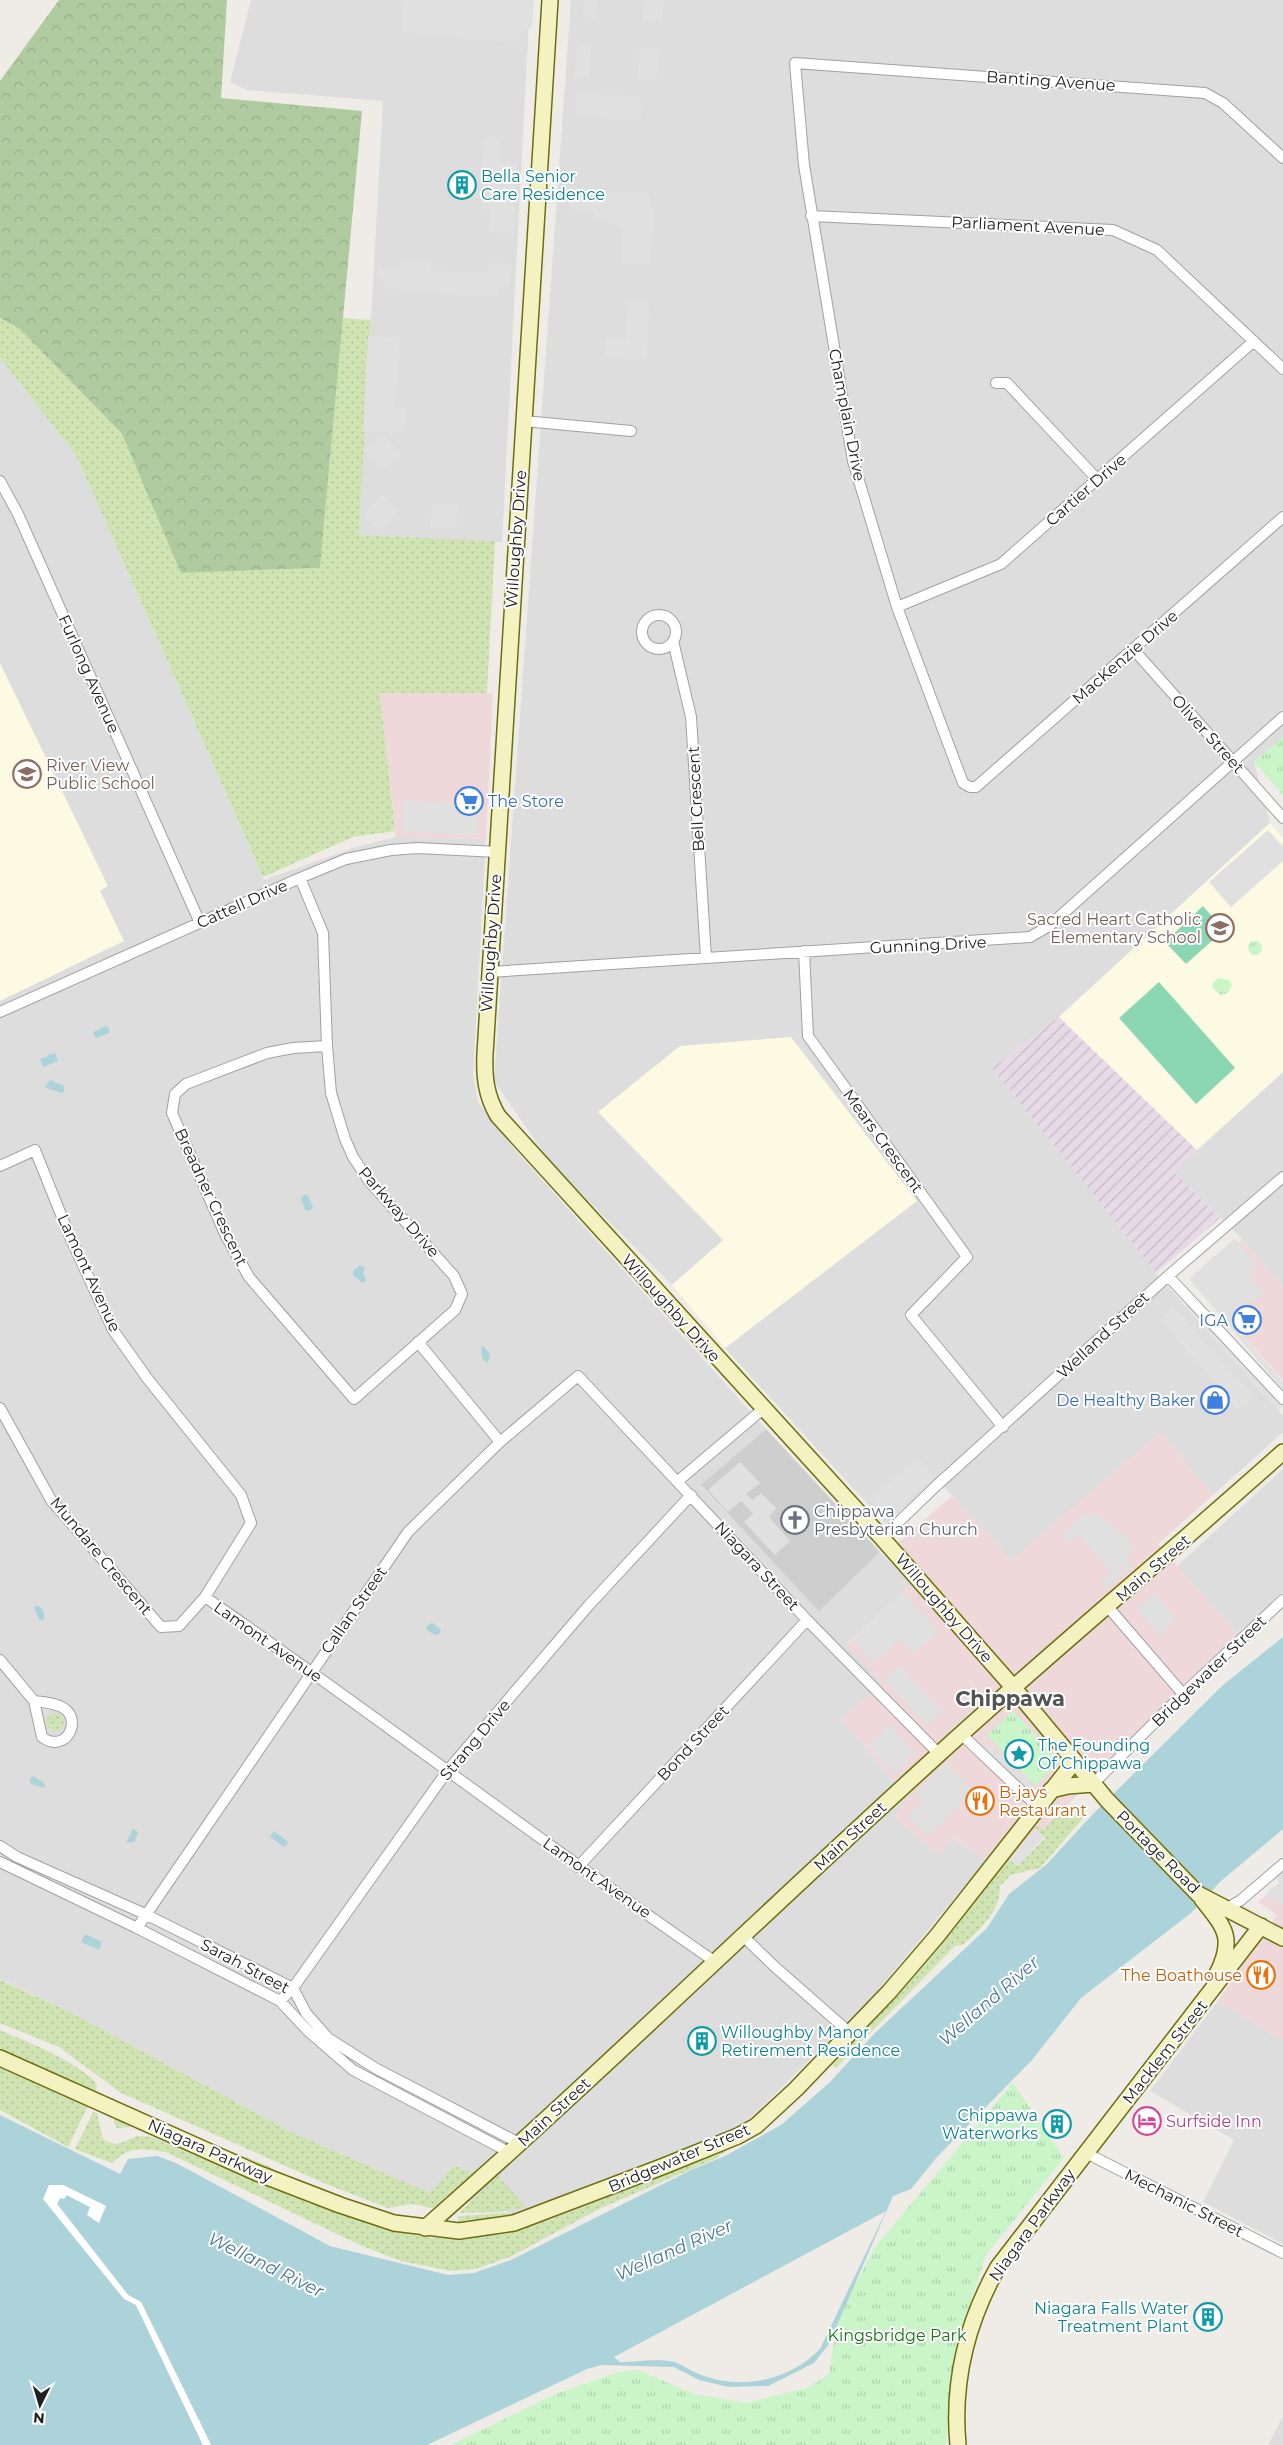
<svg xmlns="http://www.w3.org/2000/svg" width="1283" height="2445" viewBox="0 0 1283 2445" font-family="Montserrat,sans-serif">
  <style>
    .residential { fill: #ddd }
    .commercial { fill: #eed8d9 }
    .industrial { fill: url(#industrial-furrows) }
    .education { fill: #fcfae3 }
    .religious { fill: #cecece }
    .grass { fill: url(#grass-dots) }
    .forest { fill: url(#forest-crowns) }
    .park { fill: url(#park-tufts) }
    .pitch { fill: #8cd7b3 }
    .parking { fill: #e0e0e0 }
    .water { fill: #abd3d9; fill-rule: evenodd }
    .pier { fill: #fff }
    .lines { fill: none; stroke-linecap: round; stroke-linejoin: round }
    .street-casing { stroke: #a1a1a1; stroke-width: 12 }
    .secondary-casing { stroke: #6c6e0f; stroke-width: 18 }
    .street { stroke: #fff; stroke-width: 10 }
    .secondary { stroke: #f4f2c0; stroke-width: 15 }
    .labels { text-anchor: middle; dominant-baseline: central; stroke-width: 4; stroke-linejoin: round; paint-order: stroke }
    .street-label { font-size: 16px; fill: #202020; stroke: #fff }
    .culture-label { font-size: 16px; fill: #0d838f; stroke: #fff; text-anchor: start }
    .education-label { font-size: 16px; fill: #785e54; stroke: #fff; text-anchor: start }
    .shop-label { font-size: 16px; fill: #366cbe; stroke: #fff; text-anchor: end }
    .worship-label { font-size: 16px; fill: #5b616d; stroke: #fff; text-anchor: start }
    .food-label { font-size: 16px; fill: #c56008; stroke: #fff; text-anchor: start }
    .hotel-label { font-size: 16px; fill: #b23c85; stroke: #fff; text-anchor: start }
    .park-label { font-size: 16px; fill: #177516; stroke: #fff }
    .water-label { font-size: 18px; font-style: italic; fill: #4d7998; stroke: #fff }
    .district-label { font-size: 21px; font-weight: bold; fill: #535353; stroke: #fff }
  </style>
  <defs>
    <pattern id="industrial-furrows" width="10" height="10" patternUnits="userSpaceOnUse" patternTransform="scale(1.25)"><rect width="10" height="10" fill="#e8d9e6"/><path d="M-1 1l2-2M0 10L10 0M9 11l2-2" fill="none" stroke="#c7bac5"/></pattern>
    <pattern id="grass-dots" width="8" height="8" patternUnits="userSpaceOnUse" patternTransform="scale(1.25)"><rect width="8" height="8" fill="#cfe4b2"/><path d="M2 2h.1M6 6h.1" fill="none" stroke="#b1c399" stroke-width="1.8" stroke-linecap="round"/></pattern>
    <pattern id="forest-crowns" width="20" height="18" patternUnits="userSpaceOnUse" patternTransform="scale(1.25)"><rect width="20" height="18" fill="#b0cb9f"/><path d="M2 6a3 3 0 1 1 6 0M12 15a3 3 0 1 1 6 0" fill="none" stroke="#97ae89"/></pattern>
    <pattern id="park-tufts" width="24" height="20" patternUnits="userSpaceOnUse" patternTransform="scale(1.25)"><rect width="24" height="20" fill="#c9f5c8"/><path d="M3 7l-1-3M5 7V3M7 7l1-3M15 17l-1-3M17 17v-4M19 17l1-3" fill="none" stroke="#acd2ac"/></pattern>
  </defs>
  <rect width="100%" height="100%" fill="#efece7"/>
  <!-- residential -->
  <path class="residential" d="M251,0H530L502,542L359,535L383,101L247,90L230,82Z
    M571,0H1283V737L1254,762L1270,823L1059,1017L992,1068L1156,1273L1283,1416V1432L1213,1495L1160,1433L1011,1561L936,1478L886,1524L725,1348L768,1313L723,1241L672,1285L551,1163L494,1081Z
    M0,358L76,455L264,880L356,847L396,837L486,839L473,1075L478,1102L517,1152L766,1429L701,1486L819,1610L880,1552L912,1584L847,1644L882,1682L842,1720L908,1799L894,1817L939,1854L951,1837L986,1860L865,2006L742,2126L595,2182L522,2215L430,2193L291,2132L68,2011L0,1979Z
    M1283,1072V1287L1242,1239L1176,1174L1197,1150Z
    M1283,1469V1592L1237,1634L1177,1566Z
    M1218,2001L1283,2041V2244L1203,2202L1234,2140L1150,2091Z
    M1283,2416V2445H1268Z"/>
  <!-- commercial -->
  <path class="commercial" d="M380,693H493L486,839L396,837Z
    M1242,1239L1283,1287V1380L1194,1282Z
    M1160,1433L1213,1495L1158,1544L1237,1634L1002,1871L952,1837L939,1854L894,1817L908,1799L842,1720L882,1682L847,1645L924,1573L895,1545L952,1496L1011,1560Z
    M1283,1882V2041L1218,2001L1277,1915L1258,1902Z"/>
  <!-- industrial -->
  <path class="industrial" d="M1059,1017L1197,1150L1176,1174L1220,1218L1156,1273L992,1068Z"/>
  <!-- education -->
  <path class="education" d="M0,663L108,886L100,891L124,941L0,1001Z
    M1270,823L1283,838V1072L1197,1150L1059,1017Z
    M791,1037L917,1201L725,1348L672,1285L723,1240L598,1112L680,1046Z"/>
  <!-- religious -->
  <path class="religious" d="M766,1429L880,1552L819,1611L701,1485Z"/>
  <!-- grass -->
  <path class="grass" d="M0,318L20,329L122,434L182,573L320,568L343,318L371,320L359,535L495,541L487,693H380L395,831L353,837L263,877L76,455L0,358Z
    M46 1722a9 9 0 1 1 18 0a9 9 0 1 1-18 0Z
    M1060,1812L1069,1815L1085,1816L1040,1868L1011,1875L1000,1886C1000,1912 981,1928 963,1945L955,1946L836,2068L832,2065L895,1997L1008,1859L1018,1866L1045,1838L1035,1828L1036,1826L1043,1830Z
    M0,1980L68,2011L291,2132L430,2193L454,2166L473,2173L441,2210L412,2204L388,2208L331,2186L121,2093L59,2047L0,2023Z
    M0,2030C30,2043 75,2060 97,2084L96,2092L0,2050Z
    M0,2066L88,2106L68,2147L0,2110Z
    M93,2112L97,2113L103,2139C121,2151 125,2137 141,2136C145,2136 150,2137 154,2138L274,2189L341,2214L393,2231L432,2238L504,2234L551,2219L729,2149L715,2159L599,2209L510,2257L475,2269L451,2271L401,2261L360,2245L166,2152C143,2149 130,2145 112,2163L75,2149Z
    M115,2117L131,2123L130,2127L117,2128L114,2123Z
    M220,2150L233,2152L269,2166L280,2174L319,2188L318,2190Z
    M498,2176L526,2207L500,2212L459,2213Z
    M523,2212L487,2221L459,2223L458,2216Z"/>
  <!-- forest -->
  <path class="forest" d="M59,0H227L221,98L362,111L320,568L181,573L122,434L20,329L0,318V81Z"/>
  <!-- park -->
  <path class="park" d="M1283,737V795L1254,762Z
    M1248 948a7 7 0 1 1 14 0a7 7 0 1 1-14 0Z
    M1218,978L1229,980L1232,985L1228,993L1220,995L1212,987V984Z
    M1013,1711L1061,1761L1035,1786L987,1735Z
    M1013,2083L1064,2158L986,2255L962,2328L952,2369L946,2445H451L558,2393L618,2372L638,2370L693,2394L746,2403L810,2387L829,2374L838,2317L875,2247Z"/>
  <!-- pitch -->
  <path class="pitch" d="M1203,906L1224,930L1186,964L1165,942Z
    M1159,982L1235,1068L1196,1104L1119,1018Z"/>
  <!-- parking -->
  <path class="parking" d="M403,0H534L532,28L522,30L518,42L402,33Z
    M584,0H597L596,18L583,17Z
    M644,0H663L662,21H643Z
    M578,45H591L589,77H574Z
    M639,49H661L657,81L638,80Z
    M577,93L640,96L641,121L577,115Z
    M484,137L500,139V160L517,162L513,234L488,232L491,210L481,209Z
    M570,189L648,193L654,216L650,264L621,263V229L616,223L595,219L593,211L569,210Z
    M400,260L432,261L431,270L476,273L487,271L490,262L511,264L509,287H500L499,297L385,289V280L378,278V267L400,269Z
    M628,300L649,302L647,359L604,357L606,338L626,339Z
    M368,336L400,337L395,408L406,409L404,433L363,431Z
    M384,435L403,457L383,468L368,457L363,450Z
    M383,495L398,509L397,513L380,532L363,516Z
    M432,503L458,504L457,528H430Z
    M403,800L479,806L477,835L402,832Z
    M1268,830L1283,846V861L1231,907L1209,882Z
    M1235,1238L1258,1268L1249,1276L1263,1292L1231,1319L1233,1321L1231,1324L1283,1382V1389L1189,1279Z
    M1191,1302L1283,1406L1278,1410L1186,1306Z
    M1173,1307L1254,1397L1238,1410L1160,1319Z
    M917,1457L935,1477L894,1514L882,1513L870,1500Z
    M740,1462L760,1483L746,1494L753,1500L761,1493L776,1508L769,1517L790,1541L775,1555L744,1522L753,1514L741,1501L728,1512L708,1490Z
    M1084,1513L1090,1517L1094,1513L1104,1519L1129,1538L1133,1549L1126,1559L1132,1566L1128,1571L1121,1564L1119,1567L1124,1574L1106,1590L1100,1582L1112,1573L1079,1536L1070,1543L1062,1535Z
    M903,1592L939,1631L913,1654L899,1640L873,1663L853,1640Z
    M1155,1593L1176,1619L1160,1638L1137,1608Z
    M900,1665L942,1712L927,1726L885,1680Z
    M983,1700L988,1706L959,1732L953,1727Z
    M890,1724L916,1753L894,1775L868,1745Z
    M989,1743L1035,1787L1029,1794L983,1750Z
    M946,1762L973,1792L929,1836L906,1816L923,1802L915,1793Z
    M1035,1830L1044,1837L1018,1866L1010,1860Z
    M1283,1873V1904L1266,1896L1267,1892L1279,1883L1277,1877Z"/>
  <!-- water -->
  <path class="water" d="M105,1026L109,1028V1033L96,1038L93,1032Z
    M55,1053L58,1061L43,1067L40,1059Z
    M50,1080L64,1086V1092L61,1093L45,1087Z
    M305,1194L308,1196L313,1207L311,1210L306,1211L301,1199Z
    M360,1265L365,1268L363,1273L366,1280L363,1283L353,1275V1271Z
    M483,1346L490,1354L488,1362H486L482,1358L481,1347Z
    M36,1605C43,1608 45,1612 44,1620L42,1621L39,1619L34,1608Z
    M433,1623L441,1630L439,1634L435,1635L426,1629L429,1624Z
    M1283,1637V1829L1221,1881L1191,1913L1081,1998L1032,2060L937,2157L911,2189L893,2196L829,2344L814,2363L768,2386L729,2387L699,2380L674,2367L601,2365L587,2369L427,2445H211L141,2302L128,2295L57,2204L60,2198L67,2195L90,2207L106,2206L63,2185L44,2199L124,2298L136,2305L203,2445H0V2115L120,2174L128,2159L157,2156L176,2163L330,2246L448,2275L474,2273L511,2260L691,2170L725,2156L781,2125L829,2083L875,2033L987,1928L1009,1894L1047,1864L1093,1814L1223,1685ZM886,2211L820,2349C789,2381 740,2391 699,2374C691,2371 683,2365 675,2362C662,2358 634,2362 620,2362L614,2357Z
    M33,1776L44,1783L45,1788L31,1784L30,1779Z
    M133,1829L138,1832L135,1841L126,1843Z
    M274,1831L288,1842L284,1847L270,1837Z
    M85,1934L102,1942L99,1950L81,1942Z"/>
  <!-- pier -->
  <path class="pier" d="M49,2185H63L106,2206L99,2223L87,2215L90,2207L67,2195L64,2199L60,2198L57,2204L128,2295L141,2302L211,2445H203L136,2305L124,2299L43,2199Z"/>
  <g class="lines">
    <defs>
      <path id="street" d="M1283,158L1223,103L1205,93L795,63L804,165L853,461L897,607L963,783L970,787H976L1283,517
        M811,216L1113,230L1157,250L1283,369
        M996,383H1007L1098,480
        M524,421L631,431
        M0,481L18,514L200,923
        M897,607L1001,564L1254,341
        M642 632a17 17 0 1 1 34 0a17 17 0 1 1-34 0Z
        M673,641L691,717L706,958
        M1134,650L1283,818
        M300,878L323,933L327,1046L331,1093L345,1139L353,1157L369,1181L454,1276L462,1294L455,1310L354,1399L249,1277L226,1236L172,1113L175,1094L186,1084L267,1053L293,1048L327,1046
        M804,951L808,1036L967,1257L911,1315L1003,1427
        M490,972L1030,937L1049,926L1283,717
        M0,1012L300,878L346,859L391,850L418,848L497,852
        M0,1166L35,1150L70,1237L113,1330L147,1378L241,1495L251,1523L205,1597L179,1626L161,1627L51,1500L0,1408
        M1168,1276L1283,1399
        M418,1342L500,1442
        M678,1481L763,1409
        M882,1538L936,1486L1168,1276L1283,1177
        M205,1597C377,1716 542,1843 714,1961
        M1108,1607L1183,1694
        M0,1660L34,1701L42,1737C65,1754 82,1722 65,1709C57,1703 44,1702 34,1701
        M961,1734L1038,1807
        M1093,1784L1183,1694L1283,1600
        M0,1846L17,1857L145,1914L293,1988L306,2013L328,2038L375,2068L521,2144
        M0,1862L137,1928L280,2001L308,2031L353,2070L509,2152
        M578,1867L807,1620
        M1226,1909L1241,1900L1283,1864
        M137,1928L408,1532L500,1442L578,1376L807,1620L939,1754
        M742,1935L774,1966L849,2032
        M280,2001L293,1988L448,1770L589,1605L691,1495
        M1086,2153L1283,2253"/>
      <path id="secondary" d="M550,0L485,1054C484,1077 486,1096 498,1116L882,1538L1013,1687L1107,1800L1198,1894L1283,1938
        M1051,1790L1068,1786L1093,1784
        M1202,1899C1225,1928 1235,1938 1217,1974
        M0,2058L257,2173L340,2205L394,2223L459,2231L514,2223L664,2166L738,2136L756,2126L796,2089L889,1992L937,1936L1074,1762
        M425,2228C599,2075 765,1912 938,1755C1051,1652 1169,1554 1283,1452
        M958,2445C952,2381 967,2322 998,2267L1261,1926"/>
    </defs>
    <!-- street casing -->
    <use href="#street" class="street-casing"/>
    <!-- secondary casing -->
    <use href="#secondary" class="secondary-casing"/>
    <!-- street -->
    <use href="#street" class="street"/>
    <!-- secondary -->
    <use href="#secondary" class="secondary"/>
  </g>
  <!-- icons -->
  <defs>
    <symbol id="building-ring" viewBox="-11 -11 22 22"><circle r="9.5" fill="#fff" stroke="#0f9aa8" stroke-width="1.5"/><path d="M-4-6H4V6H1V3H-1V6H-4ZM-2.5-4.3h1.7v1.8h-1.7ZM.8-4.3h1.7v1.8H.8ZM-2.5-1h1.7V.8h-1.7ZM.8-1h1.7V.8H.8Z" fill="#0f9aa8"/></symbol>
    <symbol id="school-ring" viewBox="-11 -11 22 22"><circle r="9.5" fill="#fff" stroke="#8d6e63" stroke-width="1.5"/><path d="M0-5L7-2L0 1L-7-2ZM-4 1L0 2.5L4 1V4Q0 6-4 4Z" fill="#8d6e63"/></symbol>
    <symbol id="supermarket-ring" viewBox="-11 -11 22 22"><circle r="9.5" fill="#fff" stroke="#3f7fe0" stroke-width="1.5"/><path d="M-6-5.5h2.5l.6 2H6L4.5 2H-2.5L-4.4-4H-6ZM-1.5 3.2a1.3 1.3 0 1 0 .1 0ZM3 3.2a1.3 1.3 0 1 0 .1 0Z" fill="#3f7fe0"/></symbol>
    <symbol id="shop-ring" viewBox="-11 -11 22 22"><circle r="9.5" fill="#fff" stroke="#3f7fe0" stroke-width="1.5"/><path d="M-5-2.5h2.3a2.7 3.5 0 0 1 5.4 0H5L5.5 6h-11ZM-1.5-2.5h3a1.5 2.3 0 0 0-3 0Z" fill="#3f7fe0"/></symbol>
    <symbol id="church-ring" viewBox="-11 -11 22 22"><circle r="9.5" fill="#fff" stroke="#6b7280" stroke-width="1.5"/><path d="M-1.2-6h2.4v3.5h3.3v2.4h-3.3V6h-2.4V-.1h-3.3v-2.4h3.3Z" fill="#6b7280"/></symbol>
    <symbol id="sight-ring" viewBox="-11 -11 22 22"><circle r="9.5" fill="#fff" stroke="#0f9aa8" stroke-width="1.5"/><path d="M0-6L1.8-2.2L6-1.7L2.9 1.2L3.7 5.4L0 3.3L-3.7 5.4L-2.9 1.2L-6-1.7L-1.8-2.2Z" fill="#0f9aa8"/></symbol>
    <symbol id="restaurant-ring" viewBox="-11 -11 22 22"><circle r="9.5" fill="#fff" stroke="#e8710a" stroke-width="1.5"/><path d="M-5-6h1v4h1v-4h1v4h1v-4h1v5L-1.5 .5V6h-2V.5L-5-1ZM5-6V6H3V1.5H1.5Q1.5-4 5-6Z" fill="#e8710a"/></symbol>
    <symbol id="hotel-ring" viewBox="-11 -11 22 22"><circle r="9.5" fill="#fff" stroke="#d1479c" stroke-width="1.5"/><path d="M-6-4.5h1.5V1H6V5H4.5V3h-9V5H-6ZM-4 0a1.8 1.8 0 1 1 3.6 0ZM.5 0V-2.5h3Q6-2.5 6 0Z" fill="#d1479c"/></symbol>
  </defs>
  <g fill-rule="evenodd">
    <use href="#building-ring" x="446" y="169" width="32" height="32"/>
    <use href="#school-ring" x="11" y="758" width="32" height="32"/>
    <use href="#supermarket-ring" x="453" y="785" width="32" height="32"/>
    <use href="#school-ring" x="1204" y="912" width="32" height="32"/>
    <use href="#supermarket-ring" x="1231" y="1304" width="32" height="32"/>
    <use href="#shop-ring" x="1199" y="1384" width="32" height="32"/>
    <use href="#church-ring" x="779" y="1504" width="32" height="32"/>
    <use href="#sight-ring" x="1003" y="1738" width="32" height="32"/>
    <use href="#restaurant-ring" x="964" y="1785" width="32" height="32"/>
    <use href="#restaurant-ring" x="1245" y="1959" width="32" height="32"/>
    <use href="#building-ring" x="686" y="2025" width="32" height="32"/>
    <use href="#hotel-ring" x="1131" y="2105" width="32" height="32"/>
    <use href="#building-ring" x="1041" y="2108" width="32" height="32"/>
    <use href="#building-ring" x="1192" y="2301" width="32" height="32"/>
  </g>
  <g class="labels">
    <!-- street labels -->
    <g class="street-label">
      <text transform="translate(1051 81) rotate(4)">Banting Avenue</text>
      <text transform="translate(1028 226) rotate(3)">Parliament Avenue</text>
      <text transform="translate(847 415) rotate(79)">Champlain Drive</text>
      <text transform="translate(1086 490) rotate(-41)">Cartier Drive</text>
      <text transform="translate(516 539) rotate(-86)">Willoughby Drive</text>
      <text transform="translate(1125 657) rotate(-41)">MacKenzie Drive</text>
      <text transform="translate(89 674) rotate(66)">Furlong Avenue</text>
      <text transform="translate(1208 734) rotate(48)">Oliver Street</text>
      <text transform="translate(696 799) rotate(-93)">Bell Crescent</text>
      <text transform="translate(242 904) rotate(-24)">Cattell Drive</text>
      <text transform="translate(491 943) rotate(-86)">Willoughby Drive</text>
      <text transform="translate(928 945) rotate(-3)">Gunning Drive</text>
      <text transform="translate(883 1141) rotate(54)">Mears Crescent</text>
      <text transform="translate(211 1197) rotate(65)">Breadner Crescent</text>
      <text transform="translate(399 1212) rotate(49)">Parkway Drive</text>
      <text transform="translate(89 1273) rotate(65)">Lamont Avenue</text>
      <text transform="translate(671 1308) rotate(48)">Willoughby Drive</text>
      <text transform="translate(1103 1335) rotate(-43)">Welland Street</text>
      <text transform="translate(101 1556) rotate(50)">Mundare Crescent</text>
      <text transform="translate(757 1566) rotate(47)">Niagara Street</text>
      <text transform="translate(1153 1568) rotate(-41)">Main Street</text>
      <text transform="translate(944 1608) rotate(49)">Willoughby Drive</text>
      <text transform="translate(354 1610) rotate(-55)">Callan Street</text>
      <text transform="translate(268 1642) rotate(35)">Lamont Avenue</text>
      <text transform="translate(1209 1671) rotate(-44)">Bridgewater Street</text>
      <text transform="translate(475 1740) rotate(-50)">Strang Drive</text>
      <text transform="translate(693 1743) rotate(-47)">Bond Street</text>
      <text transform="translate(850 1836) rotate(-43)">Main Street</text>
      <text transform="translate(1158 1852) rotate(45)">Portage Road</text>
      <text transform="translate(597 1878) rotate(35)">Lamont Avenue</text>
      <text transform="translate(245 1966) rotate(28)">Sarah Street</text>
      <text transform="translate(1165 2052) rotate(-52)">Macklem Street</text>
      <text transform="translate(554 2112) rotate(-43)">Main Street</text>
      <text transform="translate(210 2151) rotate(24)">Niagara Parkway</text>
      <text transform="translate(679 2158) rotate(-23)">Bridgewater Street</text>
      <text transform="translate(1184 2203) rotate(27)">Mechanic Street</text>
      <text transform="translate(1032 2225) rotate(-54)">Niagara Parkway</text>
    </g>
    <!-- culture labels -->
    <g class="culture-label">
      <text x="481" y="176">Bella Senior<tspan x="481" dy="18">Care Residence</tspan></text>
      <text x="1038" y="1745">The Founding<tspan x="1038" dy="18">Of Chippawa</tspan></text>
      <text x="721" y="2032">Willoughby Manor<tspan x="721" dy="18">Retirement Residence</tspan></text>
      <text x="1038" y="2115" text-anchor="end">Chippawa<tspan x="1038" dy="18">Waterworks</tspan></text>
      <text x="1189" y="2308" text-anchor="end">Niagara Falls Water<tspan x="1189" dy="18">Treatment Plant</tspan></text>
    </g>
    <!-- education labels -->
    <g class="education-label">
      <text x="46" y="765">River View<tspan x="46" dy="18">Public School</tspan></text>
      <text x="1201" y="919" text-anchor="end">Sacred Heart Catholic<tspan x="1201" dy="18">Elementary School</tspan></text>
    </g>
    <!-- shop labels -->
    <g class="shop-label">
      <text x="488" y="801" text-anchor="start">The Store</text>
      <text x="1228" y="1320">IGA</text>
      <text x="1196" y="1400">De Healthy Baker</text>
    </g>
    <!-- worship labels -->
    <g class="worship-label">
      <text x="814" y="1511">Chippawa<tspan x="814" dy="18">Presbyterian Church</tspan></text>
    </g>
    <!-- food labels -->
    <g class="food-label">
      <text x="999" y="1792">B-jays<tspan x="999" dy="18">Restaurant</tspan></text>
      <text x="1242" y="1975" text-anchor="end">The Boathouse</text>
    </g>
    <!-- hotel labels -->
    <g class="hotel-label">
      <text x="1166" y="2121">Surfside Inn</text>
    </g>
    <!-- park labels -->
    <g class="park-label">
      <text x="897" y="2335">Kingsbridge Park</text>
    </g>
    <!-- water labels -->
    <g class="water-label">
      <text transform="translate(989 2001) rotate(-41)">Welland River</text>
      <text transform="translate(674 2250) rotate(-24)">Welland River</text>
      <text transform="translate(266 2265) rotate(26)">Welland River</text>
    </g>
    <!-- district labels -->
    <g class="district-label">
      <text x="1010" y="1698">Chippawa</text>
    </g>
  </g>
  <!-- north arrow -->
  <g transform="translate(40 2405) rotate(185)" stroke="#ffffff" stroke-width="4" paint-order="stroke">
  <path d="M0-4L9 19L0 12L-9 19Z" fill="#202020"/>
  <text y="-8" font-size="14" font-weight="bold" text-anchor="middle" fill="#202020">N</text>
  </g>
</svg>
